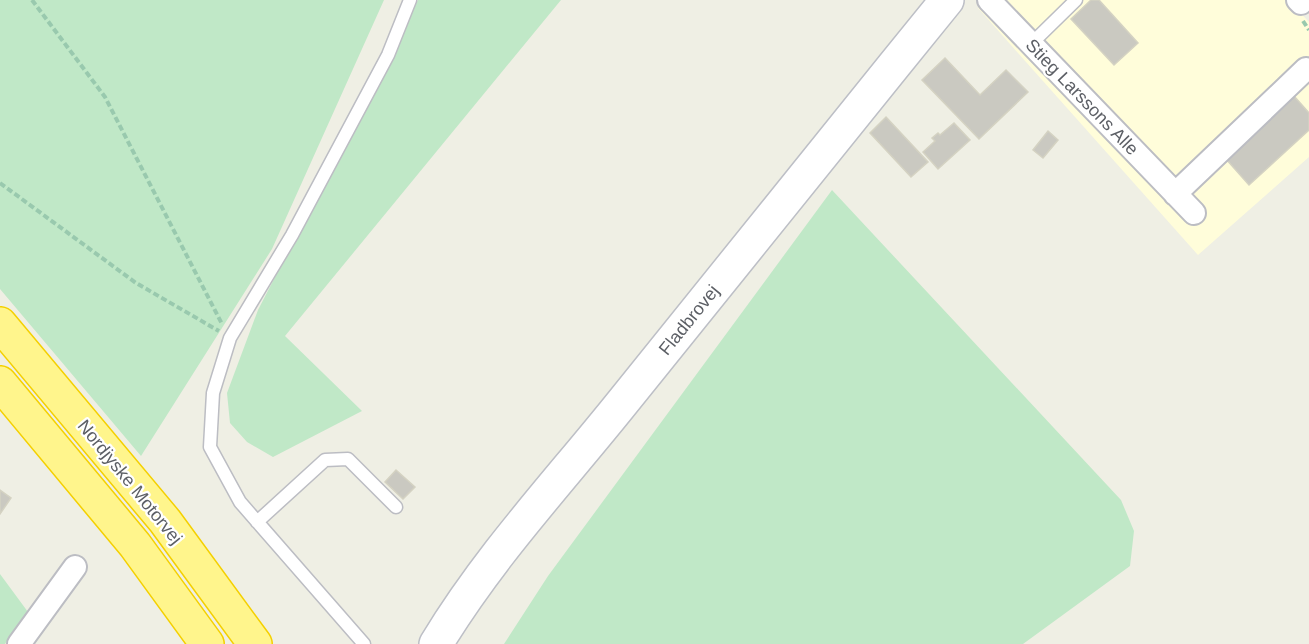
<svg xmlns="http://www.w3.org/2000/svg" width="1309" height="644" viewBox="0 0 1309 644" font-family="Arial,sans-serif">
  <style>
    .commercial { fill: #fffdda }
    .green { fill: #c0e8c7 }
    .building { fill: #cac9c1; stroke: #d4d2c2; stroke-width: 1.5 }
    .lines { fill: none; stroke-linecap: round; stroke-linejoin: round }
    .service-casing { stroke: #bcbdc3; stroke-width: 15 }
    .minor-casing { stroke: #bcbdc3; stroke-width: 26 }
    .secondary-casing { stroke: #bdbfc6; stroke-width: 36 }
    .motorway-casing { stroke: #f4d000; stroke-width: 36 }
    .path { stroke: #99c9ae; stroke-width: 4; stroke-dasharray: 6 3; stroke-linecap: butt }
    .service { stroke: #fff; stroke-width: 12 }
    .minor { stroke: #fff; stroke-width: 22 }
    .secondary { stroke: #fff; stroke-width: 33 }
    .motorway { stroke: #fff58c; stroke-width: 33 }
    .labels { text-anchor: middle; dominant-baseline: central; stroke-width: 4.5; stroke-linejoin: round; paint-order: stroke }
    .street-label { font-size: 18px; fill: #5c5f65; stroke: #fff }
  </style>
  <rect width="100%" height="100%" fill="#efefe4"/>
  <!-- commercial -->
  <path class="commercial" d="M984,0H1288L1309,22V157L1198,255L978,8Z"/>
  <!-- green -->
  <path class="green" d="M0,0H384L272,249L141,456L0,289Z
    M418,0H561L285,336L362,411L273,457L247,442L230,423L227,393L258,310Z
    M832,190L1121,500L1134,531L1130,566L1023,644H504L548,576Z
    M0,574L28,612L5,644H0Z"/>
  <!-- building -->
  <path class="building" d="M1091,0H1099L1138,43L1114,65L1071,19Z
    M945,58L980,95L1006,70L1028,92L979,139L922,80Z
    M1294,96L1309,113V130L1249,185L1226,159Z
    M886,117L928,162L911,177L870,133Z
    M954,123L970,140L938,169L923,152L935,141L932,138L938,133L940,135Z
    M1048,131L1058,140L1043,158L1033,150Z
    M396,470L415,487L403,499L385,482Z
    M0,490L11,498L0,514Z"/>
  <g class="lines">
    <defs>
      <path id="service" d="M1031,44L1076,0
        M257,522L325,460L348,459L396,507
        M364,644L240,502L210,447L213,393L230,338L292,235L388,55L410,0"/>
      <path id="minor" d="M989,0L1194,213
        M1298,0L1301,3
        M1175,194L1306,69
        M19,644L75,567"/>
      <path id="secondary" d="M436,644C490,555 557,484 622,403C730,269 838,134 947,0"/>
      <path id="motorway" d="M0,324L165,521L255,644
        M0,383L135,545L207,644"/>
    </defs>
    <!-- service casing -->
    <use href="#service" class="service-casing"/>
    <!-- minor casing -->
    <use href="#minor" class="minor-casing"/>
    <!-- secondary casing -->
    <use href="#secondary" class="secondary-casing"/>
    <!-- motorway casing -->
    <use href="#motorway" class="motorway-casing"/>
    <!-- path -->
    <path class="path" d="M32,0L105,97L222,324
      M1303,21L1309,30
      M0,183L136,283L219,331"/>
    <!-- service -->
    <use href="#service" class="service"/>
    <!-- minor -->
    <use href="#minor" class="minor"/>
    <!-- secondary -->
    <use href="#secondary" class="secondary"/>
    <!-- motorway -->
    <use href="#motorway" class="motorway"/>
  </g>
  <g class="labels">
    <!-- street labels -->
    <g class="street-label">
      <text transform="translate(1082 97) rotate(46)">Stieg Larssons Alle</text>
      <text transform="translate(689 320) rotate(-51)">Fladbrovej</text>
      <text transform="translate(130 482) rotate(51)">Nordjyske Motorvej</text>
    </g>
  </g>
</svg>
